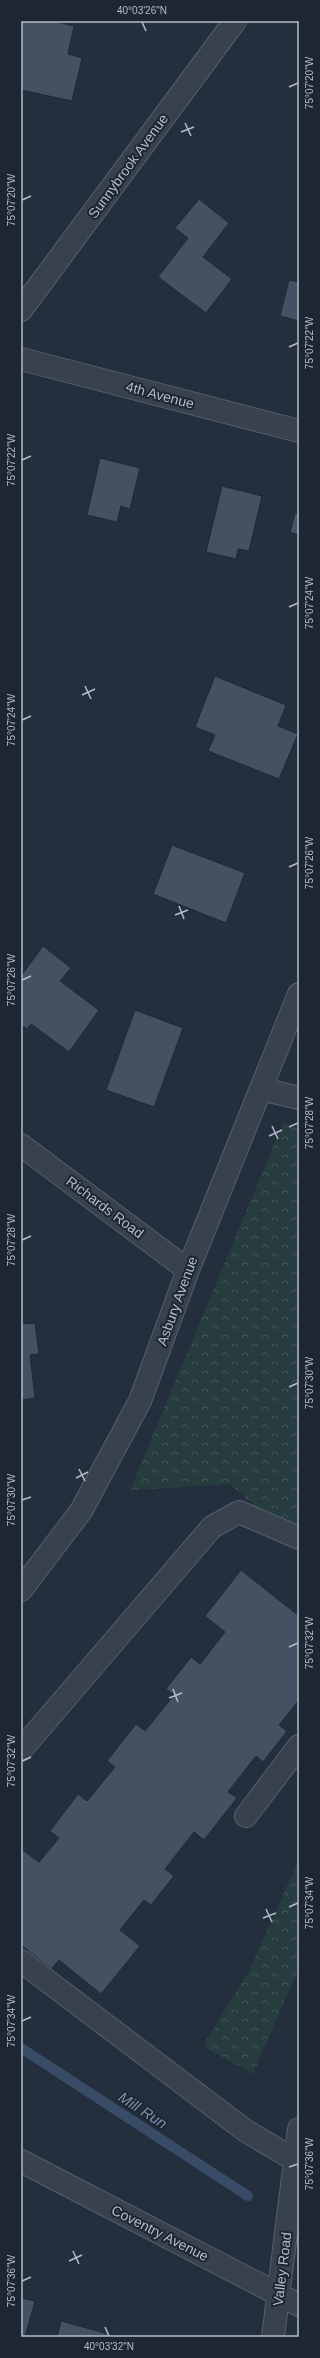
<svg xmlns="http://www.w3.org/2000/svg" width="320" height="2358" viewBox="0 0 320 2358" font-family="Helvetica,sans-serif">
  <style>
    .forest { fill: url(#forest-crowns) }
    .lines { fill: none; stroke-linecap: round; stroke-linejoin: round }
    .stream { stroke: #394c67; stroke-width: 10 }
    .building { fill: #455162; stroke: #1f2835 }
    .minor-casing { stroke: #565f6c; stroke-width: 24 }
    .minor { stroke: #38414e; stroke-width: 22 }
    .ticks { fill: none; stroke: #b4bcc9; stroke-width: 1.5 }
    .labels { text-anchor: middle; dominant-baseline: central; stroke-width: 4; stroke-linejoin: round; paint-order: stroke }
    .street-label { font-size: 14px; fill: #b4bcc9; stroke: #1d2633 }
    .water-label { font-size: 15px; font-style: italic; fill: #7c92b1; stroke: #1d2633 }
    .neatline { fill: none; stroke: #b4bcc9; stroke-width: 1.5 }
    .ticks-label { font-size: 10px; text-anchor: middle; fill: #b4bcc9 }
  </style>
  <defs>
    <pattern id="forest-crowns" width="20" height="18" patternUnits="userSpaceOnUse"><rect width="20" height="18" fill="#263c3f"/><path d="M2 6a3 3 0 1 1 6 0M12 15a3 3 0 1 1 6 0" fill="none" stroke="#435659"/></pattern>
  </defs>
  <rect width="100%" height="100%" fill="#242f3e"/>
  <!-- forest -->
  <path class="forest" d="M283,1123L299,1128V1545L230,1484L130,1490Z
    M299,1859V1968L253,2074L203,2046L249,1971Z"/>
  <g class="lines">
    <!-- stream -->
    <path class="stream" d="M21,2048L248,2196"/>
  </g>
  <!-- building -->
  <path class="building" d="M21,21H54L74,26L68,54L82,58L72,101L21,90Z
    M199,199L229,223L203,257L232,279L206,313L158,277L188,238L175,228Z
    M289,280L299,282V321L280,316Z
    M100,458L140,468L130,509L121,506L117,522L87,515Z
    M222,486L262,496L249,551L238,549L236,559L206,552Z
    M295,513L299,514V535L290,532Z
    M215,676L286,705L278,726L298,734L279,779L208,751L215,735L195,727Z
    M172,845L245,873L226,923L153,894Z
    M43,946L71,968L60,981L99,1010L69,1052L31,1024L27,1029L21,1025V976Z
    M135,1010L183,1028L154,1107L106,1090Z
    M35,1323L39,1354L30,1355L35,1398L21,1400V1324Z
    M241,1570L299,1616V1700L279,1725L287,1731L263,1762L256,1756L228,1792L237,1798L204,1840L194,1832L165,1869L174,1876L151,1905L144,1900L120,1930L140,1946L101,1994L59,1960L51,1969L21,1945V1849L39,1862L59,1838L50,1831L78,1794L87,1801L115,1767L107,1761L136,1724L145,1731L174,1695L166,1689L191,1657L200,1664L225,1632L205,1616Z
    M21,2298L35,2301L25,2337H21Z
    M61,2321L119,2337H57Z"/>
  <g class="lines">
    <defs>
      <path id="minor" d="M21,310L235,21
        M21,359L299,431
        M261,1089L299,1098
        M21,1145L188,1270
        M21,1590L81,1511L140,1401L188,1270L299,994
        M21,1750L212,1527L239,1512L299,1538
        M246,1816L299,1746
        M21,1961L246,2131L295,2160
        M21,2161L299,2305
        M273,2337L299,2129"/>
    </defs>
    <!-- minor casing -->
    <use href="#minor" class="minor-casing"/>
    <!-- minor -->
    <use href="#minor" class="minor"/>
  </g>
  <!-- ticks -->
  <path class="ticks" d="M142,22L146,31M289,87L298,83M185,123L191,136M181,132L194,127M22,200L31,196M289,347L298,343M22,460L31,456M289,607L298,603M85,686L91,699M82,695L95,689M22,720L31,716M289,867L298,863M179,906L184,919M175,915L188,910M22,980L31,976M272,1126L278,1139M289,1127L298,1123M269,1136L282,1130M22,1240L31,1236M289,1387L298,1383M79,1469L85,1481M76,1478L88,1472M22,1500L31,1497M289,1647L298,1643M173,1689L178,1702M169,1698L182,1693M22,1761L31,1757M289,1907L298,1903M266,1909L272,1922M263,1918L276,1913M22,2021L31,2017M289,2167L298,2164M73,2251L79,2264M69,2261L82,2255M22,2281L31,2277M105,2327L109,2336"/>
  <g class="labels">
    <!-- street labels -->
    <g class="street-label">
      <text transform="translate(128 166) rotate(-54)">Sunnybrook Avenue</text>
      <text transform="translate(160 395) rotate(15)">4th Avenue</text>
      <text transform="translate(105 1207) rotate(37)">Richards Road</text>
      <text transform="translate(177 1301) rotate(-70)">Asbury Avenue</text>
      <text transform="translate(160 2233) rotate(27)">Coventry Avenue</text>
      <text transform="translate(282 2269) rotate(-83)">Valley Road</text>
    </g>
    <!-- water labels -->
    <g class="water-label">
      <text transform="translate(143 2110) rotate(33)">Mill Run</text>
    </g>
  </g>
  <!-- border -->
  <rect width="320" height="2358" fill="none" stroke="#1d2633" stroke-width="44"/>
  <rect x="22" y="22" width="276" height="2314" class="neatline"/>
  <g class="ticks-label">
    <text x="142" y="14">40°03'26"N</text>
    <text transform="translate(309 83) rotate(-90)" y="4">75°07'20"W</text>
    <text transform="translate(11 200) rotate(-90)" y="4">75°07'20"W</text>
    <text transform="translate(309 343) rotate(-90)" y="4">75°07'22"W</text>
    <text transform="translate(11 460) rotate(-90)" y="4">75°07'22"W</text>
    <text transform="translate(309 603) rotate(-90)" y="4">75°07'24"W</text>
    <text transform="translate(11 720) rotate(-90)" y="4">75°07'24"W</text>
    <text transform="translate(309 863) rotate(-90)" y="4">75°07'26"W</text>
    <text transform="translate(11 980) rotate(-90)" y="4">75°07'26"W</text>
    <text transform="translate(309 1123) rotate(-90)" y="4">75°07'28"W</text>
    <text transform="translate(11 1240) rotate(-90)" y="4">75°07'28"W</text>
    <text transform="translate(309 1383) rotate(-90)" y="4">75°07'30"W</text>
    <text transform="translate(11 1500) rotate(-90)" y="4">75°07'30"W</text>
    <text transform="translate(309 1643) rotate(-90)" y="4">75°07'32"W</text>
    <text transform="translate(11 1761) rotate(-90)" y="4">75°07'32"W</text>
    <text transform="translate(309 1903) rotate(-90)" y="4">75°07'34"W</text>
    <text transform="translate(11 2021) rotate(-90)" y="4">75°07'34"W</text>
    <text transform="translate(309 2164) rotate(-90)" y="4">75°07'36"W</text>
    <text transform="translate(11 2281) rotate(-90)" y="4">75°07'36"W</text>
    <text x="109" y="2350">40°03'32"N</text>
  </g>
</svg>
